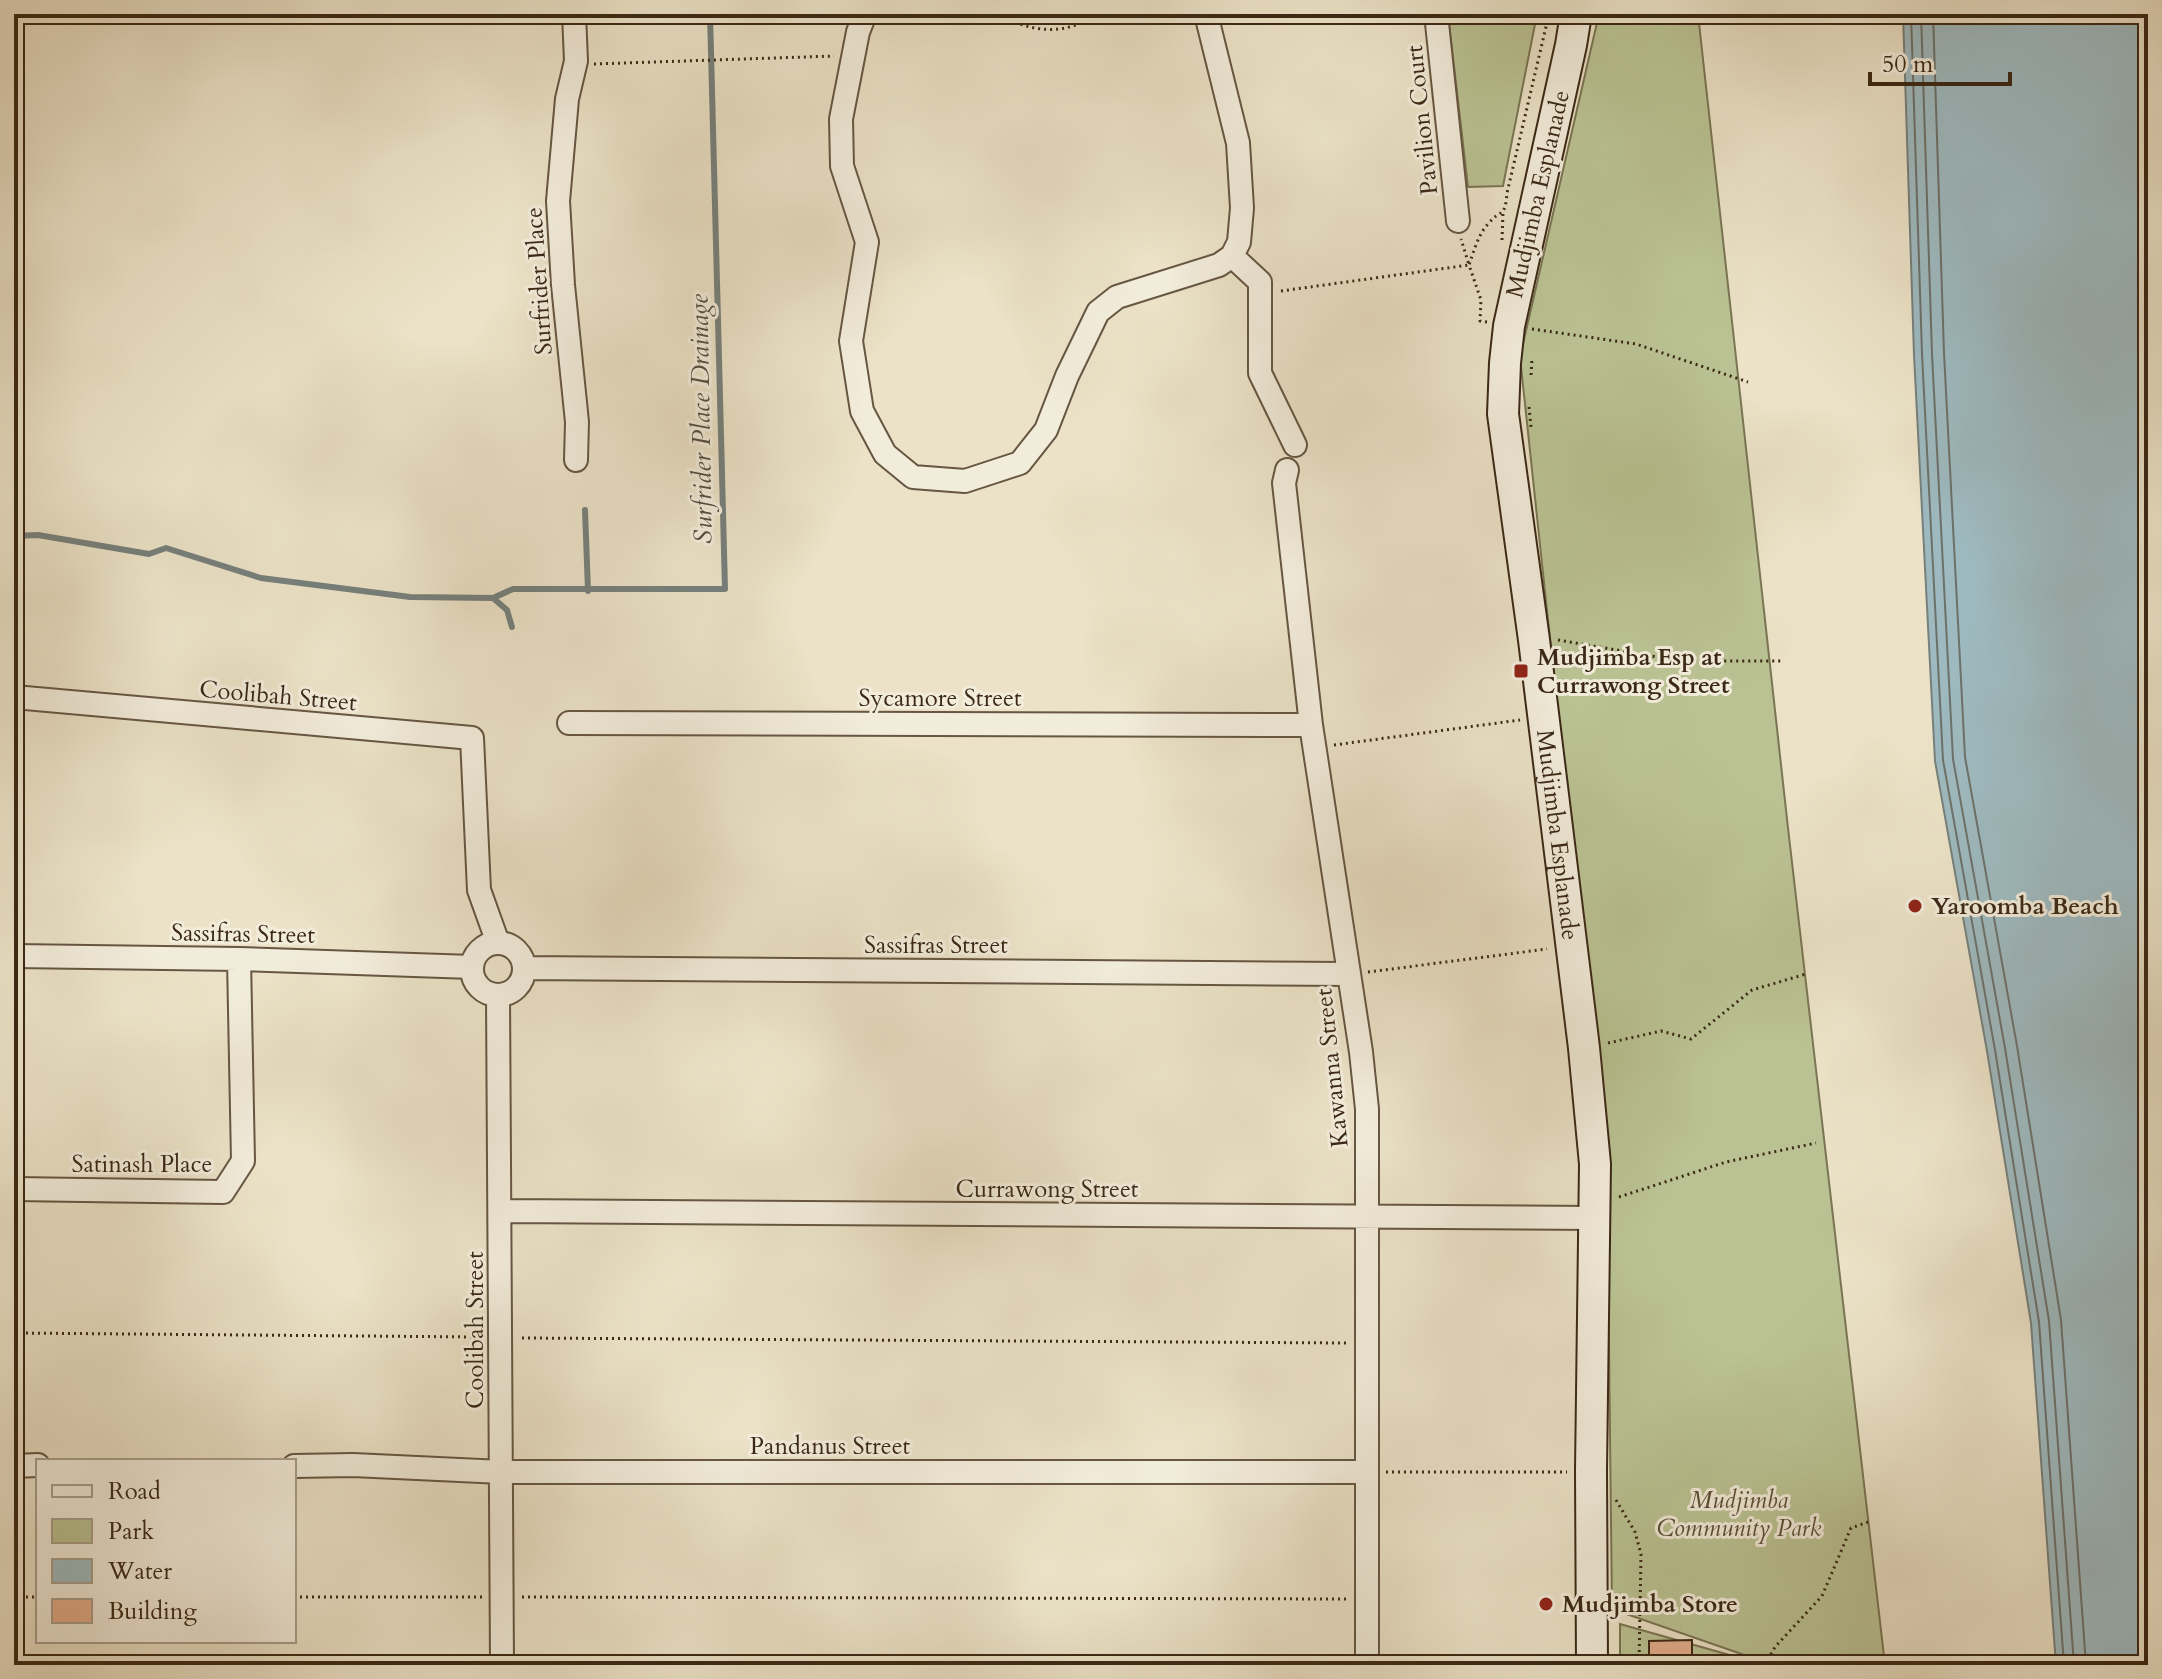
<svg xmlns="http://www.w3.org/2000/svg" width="2162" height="1679" viewBox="0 0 2162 1679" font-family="Cardo,serif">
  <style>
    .green { fill: #bac293; stroke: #7a7554; stroke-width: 2 }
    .water { fill: #9ebac0; stroke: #76807c; stroke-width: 2 }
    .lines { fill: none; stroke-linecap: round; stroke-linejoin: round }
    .shore { stroke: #6c716a; stroke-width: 2 }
    .stream { stroke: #76807c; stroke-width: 6 }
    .building { fill: #e4ae8d; stroke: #3a2815; stroke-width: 2 }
    .street-casing { stroke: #665642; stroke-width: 26 }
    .secondary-casing { stroke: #3a2815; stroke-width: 34 }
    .path { stroke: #3a2815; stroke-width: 3; stroke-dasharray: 2 4; stroke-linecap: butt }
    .street { stroke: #f2ecdb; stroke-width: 22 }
    .secondary { stroke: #f2ecdb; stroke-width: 30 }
    .poi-dot { fill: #8f2418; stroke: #f2ecdb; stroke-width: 3 }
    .labels { text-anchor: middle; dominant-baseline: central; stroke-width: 6; stroke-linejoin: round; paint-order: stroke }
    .street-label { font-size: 24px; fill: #3a2815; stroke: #f2ecdb }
    .poi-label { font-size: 24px; font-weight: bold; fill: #3a2815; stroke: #f2ecdb; text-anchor: start }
    .park-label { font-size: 24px; font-style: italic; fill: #5a4e34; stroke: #f2ecdb }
    .water-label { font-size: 26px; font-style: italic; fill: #534c40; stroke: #f2ecdb }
  </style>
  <rect width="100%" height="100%" fill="#ebe2c7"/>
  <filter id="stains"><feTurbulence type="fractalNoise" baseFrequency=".0025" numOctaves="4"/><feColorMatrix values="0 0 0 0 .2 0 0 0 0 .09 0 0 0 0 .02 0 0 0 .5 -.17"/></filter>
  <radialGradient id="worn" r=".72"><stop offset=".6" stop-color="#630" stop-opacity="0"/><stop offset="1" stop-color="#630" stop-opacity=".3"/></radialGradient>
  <!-- green -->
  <path class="green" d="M1448,14H1537L1503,186L1468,187Z
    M1599,14H1698L1788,828L1885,1665H1773L1612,1609L1607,1174L1520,357Z
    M1620,1624L1765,1665H1620Z"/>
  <!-- water -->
  <path class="water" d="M1903,14H2148V1665H2056L2031,1323L1987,1051L1935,761L1914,355Z"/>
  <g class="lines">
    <!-- shore -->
    <path class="shore" d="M1911,14L1922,354L1943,760L1995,1050L2039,1322L2064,1665
      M1921,14L1932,354L1953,759L2005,1048L2049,1321L2074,1665
      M1933,14L1944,353L1965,757L2017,1046L2061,1320L2086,1665"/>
    <!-- stream -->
    <path class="stream" d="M585,510L588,591
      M14,536L38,535L149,554L166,548L261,578L410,597L493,598L507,610L512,627
      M493,598L513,589H725L710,14"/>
  </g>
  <!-- building -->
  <path class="building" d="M1692,1640V1665H1649V1641Z"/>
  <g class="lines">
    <defs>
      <path id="street" d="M574,14L576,61L567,99L558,201L563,285L577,422L576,460
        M865,14L858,32L841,119L842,166L867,242L851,341L862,411L885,454L913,477L965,481L1020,463L1046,430L1067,376L1098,312L1117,297L1219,265L1232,256L1239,242L1242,208L1238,143L1206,14
        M1436,14L1458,221
        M1232,256L1260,282V373L1295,445
        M1287,470L1284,483L1311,725L1361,1052L1367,1109V1665
        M14,697L472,738L479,890L498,943
        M569,723L1311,725
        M472 969a26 26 0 1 1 52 0a26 26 0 1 1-52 0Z
        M14,956L239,959L472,967
        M524,968L1348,974
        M498,995L502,1665
        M14,1189L223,1192L243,1161L239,959
        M500,1211L1595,1218
        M14,1466L38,1465
        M294,1466L353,1465L502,1472H1366"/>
      <g id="secondary">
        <path id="s1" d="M1576,14L1571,45L1509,326L1505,363L1503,414L1534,640L1584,1048L1595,1164L1591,1470L1592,1665"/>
      </g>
    </defs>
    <!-- street casing -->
    <use href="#street" class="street-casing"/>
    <!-- secondary casing -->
    <use href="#secondary" class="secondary-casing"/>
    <!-- path -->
    <path class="path" d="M999,14C1028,32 1067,37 1095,14
      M594,64L834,56
      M1502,240L1503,213
      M1281,291L1469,265L1461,239
      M1487,322L1480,321L1481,300L1469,265C1474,251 1478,235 1488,224C1501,208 1505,219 1507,193L1549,14
      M1532,329L1636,344L1748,382
      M1531,375L1532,359
      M1529,407L1531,427
      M1558,640L1681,661H1781
      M1334,745L1520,720
      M1368,972L1547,949
      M1608,1043L1661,1031L1691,1039L1752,990L1806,974
      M1619,1197L1726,1162L1816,1143
      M14,1333L478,1337
      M522,1338L1346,1343
      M1386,1472H1567
      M1616,1500L1635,1532L1641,1554L1639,1665
      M14,1597H38
      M294,1597H483
      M522,1597L1347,1599
      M1765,1665L1775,1647L1822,1596L1851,1528L1871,1521"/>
    <!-- street -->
    <use href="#street" class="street"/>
    <!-- secondary -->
    <use href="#secondary" class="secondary"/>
  </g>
  <!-- markers -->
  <g class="poi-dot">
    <rect x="1513" y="663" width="16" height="16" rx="4"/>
    <circle cx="1915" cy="906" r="8"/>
    <circle cx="1546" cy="1604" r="8"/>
  </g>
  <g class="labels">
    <!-- street labels -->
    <g class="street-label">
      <text transform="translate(1422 120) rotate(-96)">Pavilion Court</text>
      <text transform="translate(1538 194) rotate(-77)">Mudjimba Esplanade</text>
      <text transform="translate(539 281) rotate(-94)">Surfrider Place</text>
      <text transform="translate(278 696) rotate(5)">Coolibah Street</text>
      <text x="940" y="698">Sycamore Street</text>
      <text stroke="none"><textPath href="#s1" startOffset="832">Mudjimba Esplanade</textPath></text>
      <text transform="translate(243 934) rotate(1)">Sassifras Street</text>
      <text x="936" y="945">Sassifras Street</text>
      <text transform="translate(1332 1068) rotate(-96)">Kawanna Street</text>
      <text x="142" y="1164">Satinash Place</text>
      <text x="1047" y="1189">Currawong Street</text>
      <text transform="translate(475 1330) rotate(-90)">Coolibah Street</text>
      <text x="830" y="1446">Pandanus Street</text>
    </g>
    <!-- poi labels -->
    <g class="poi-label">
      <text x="1537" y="657">Mudjimba Esp at<tspan x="1537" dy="28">Currawong Street</tspan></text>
      <text x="1931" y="906">Yaroomba Beach</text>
      <text x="1562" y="1604">Mudjimba Store</text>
    </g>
    <!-- park labels -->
    <g class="park-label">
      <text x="1739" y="1500">Mudjimba<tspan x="1739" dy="28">Community Park</tspan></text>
    </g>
    <!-- water labels -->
    <g class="water-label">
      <text transform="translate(701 419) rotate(-91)">Surfrider Place Drainage</text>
    </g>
  </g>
  <!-- margin -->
  <rect width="2162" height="1679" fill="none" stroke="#ebe2c7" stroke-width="48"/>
  <rect x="16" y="16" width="2130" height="1647" fill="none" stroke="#3a2815" stroke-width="4"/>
  <rect x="24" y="24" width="2114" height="1631" fill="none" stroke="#3a2815" stroke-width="2"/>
  <!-- legend -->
  <rect x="36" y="1459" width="260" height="184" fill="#f2ecdb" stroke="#a89e8c" stroke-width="2"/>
  <rect x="52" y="1485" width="40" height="12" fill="#f2ecdb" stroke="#a89e8c" stroke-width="2"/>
  <text x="108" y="1499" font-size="24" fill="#3a2815">Road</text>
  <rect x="52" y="1519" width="40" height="24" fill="#bac293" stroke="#a89e8c" stroke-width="2"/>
  <text x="108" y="1539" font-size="24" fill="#3a2815">Park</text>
  <rect x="52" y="1559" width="40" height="24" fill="#9ebac0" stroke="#a89e8c" stroke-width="2"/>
  <text x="108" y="1579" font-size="24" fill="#3a2815">Water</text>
  <rect x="52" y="1599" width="40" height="24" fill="#e4ae8d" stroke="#a89e8c" stroke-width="2"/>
  <text x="108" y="1619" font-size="24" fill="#3a2815">Building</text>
  <!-- scale -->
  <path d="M1870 72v12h140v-12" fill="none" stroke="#3a2815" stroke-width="4"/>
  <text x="1882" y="72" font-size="24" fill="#3a2815" stroke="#f2ecdb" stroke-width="6" paint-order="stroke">50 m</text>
  <rect width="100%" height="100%" filter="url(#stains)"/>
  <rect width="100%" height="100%" fill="url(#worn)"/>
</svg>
